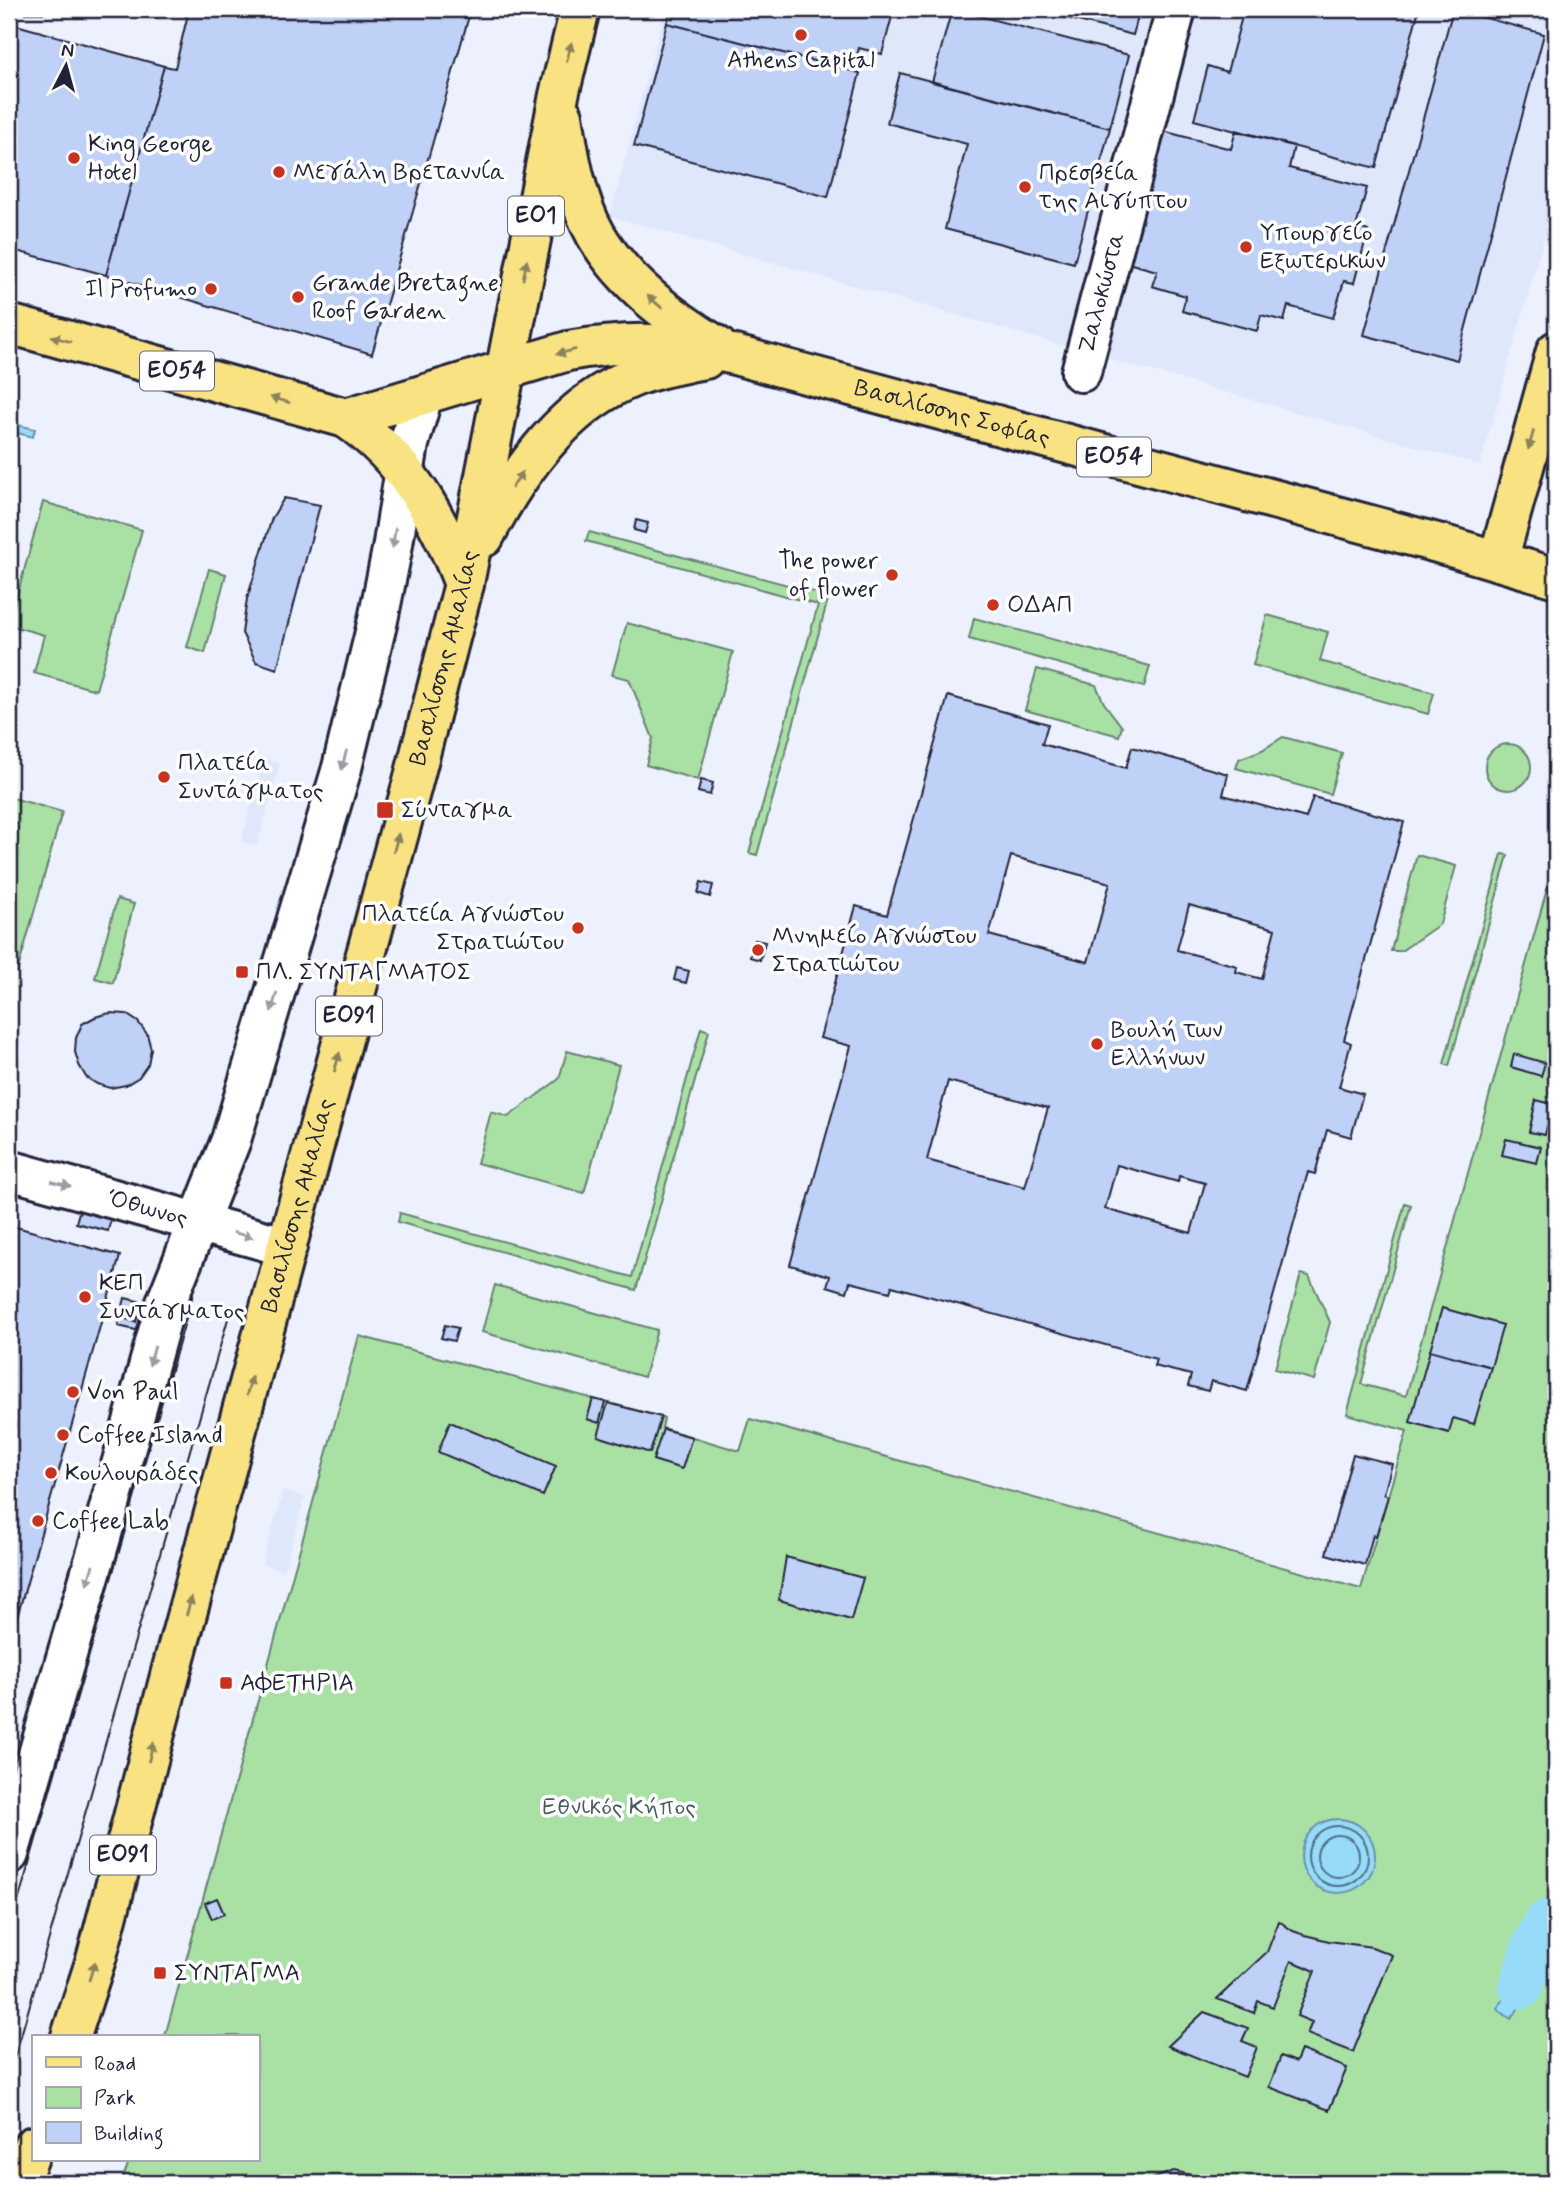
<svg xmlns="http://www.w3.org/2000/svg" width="1565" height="2192" viewBox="0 0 1565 2192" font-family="Mynerve,sans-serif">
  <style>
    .built { fill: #dfe7fb }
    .green { fill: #a9e1a5; stroke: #668270; stroke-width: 2 }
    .water { fill: #96dbf8; stroke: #6891ac; stroke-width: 2 }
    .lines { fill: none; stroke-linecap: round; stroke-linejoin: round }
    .shore { stroke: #506c87; stroke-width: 2 }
    .canal { stroke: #96dbf8; stroke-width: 44 }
    .building { fill: #c0d1f7; stroke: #22223b; stroke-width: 2; fill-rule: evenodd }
    .minor-casing { stroke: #22223b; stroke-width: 44 }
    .major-casing { stroke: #22223b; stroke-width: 44 }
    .minor { stroke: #fff; stroke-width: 38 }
    .major { stroke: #f8e281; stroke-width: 38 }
    .tram { stroke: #22223b; stroke-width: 2 }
    .oneway { fill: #8d825e }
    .oneway2 { fill: #9c9ca7 }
    .poi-dot { fill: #c8321e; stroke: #fff; stroke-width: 2.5 }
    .labels { text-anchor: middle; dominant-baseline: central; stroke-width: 7; stroke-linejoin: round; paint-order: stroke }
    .shield { fill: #fff; stroke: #646476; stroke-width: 2 }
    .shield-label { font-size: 23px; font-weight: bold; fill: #22223b }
    .poi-label { font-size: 24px; fill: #22223b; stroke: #fff; text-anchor: start }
    .street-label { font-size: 24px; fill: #22223b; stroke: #fff }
    .park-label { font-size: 24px; fill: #4a5b5b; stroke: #fff }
  </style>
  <rect width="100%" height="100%" fill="#ecf1fd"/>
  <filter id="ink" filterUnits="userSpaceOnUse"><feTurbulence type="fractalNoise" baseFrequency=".0143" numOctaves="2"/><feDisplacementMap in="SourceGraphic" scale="14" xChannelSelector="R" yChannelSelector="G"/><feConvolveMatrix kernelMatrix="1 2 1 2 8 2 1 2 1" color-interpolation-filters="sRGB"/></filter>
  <g filter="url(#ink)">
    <!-- built -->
    <path class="built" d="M665,9H1556V195L1480,465L610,216Z
      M264,759L280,763L257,846L241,842Z
      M283,1491L305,1497L284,1570L262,1564Z"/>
    <!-- green -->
    <path class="green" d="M43,502L142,530L96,690L34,673L44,635L9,625Z
      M589,532L829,596L757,855L749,853L818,605L586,541Z
      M209,569L226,574L205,653L187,647Z
      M1267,615L1328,632L1320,661L1434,693L1428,714L1253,665Z
      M974,618L1150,666L1144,687L969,639Z
      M627,623L733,652L698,780L646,765L653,738L629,679L612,675Z
      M1037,669L1096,685L1104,703L1122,727L1119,736L1025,710Z
      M1283,737L1342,753L1330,794L1236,768L1239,759L1262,750Z
      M1485 767a23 23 0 1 1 46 0a23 23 0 1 1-46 0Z
      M9,797L62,812L17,973L9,970Z
      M1502,854L1508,855L1449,1066L1444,1064Z
      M1417,855L1456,866L1440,924L1401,951H1391Z
      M1553,867L1556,868V2183H121L130,2159H257V2036H165L359,1336L661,1417L664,1418L662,1428L740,1451L750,1419L1361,1589L1407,1431L1347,1414L1405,1203L1411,1205L1361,1384L1406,1396Z
      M117,899L134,904L113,983L95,978Z
      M701,1028L709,1031L636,1290L398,1222L400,1213L632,1277Z
      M567,1051L619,1065L584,1193L477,1163L491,1112L508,1117L559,1079Z
      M1301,1274L1309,1276L1330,1322L1314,1380L1275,1369Z
      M495,1285L657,1330L644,1377L482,1332Z"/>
    <!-- water -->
    <path class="water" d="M9,423L35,429L33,437L9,431Z
      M1301 1856a37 37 0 1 1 74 0a37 37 0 1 1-74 0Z
      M1518,1987L1523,1989C1523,2001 1519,2010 1511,2019L1500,2011L1498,2007L1510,1991Z"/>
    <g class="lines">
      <!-- shore -->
      <path class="shore" d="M1308 1856a30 30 0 1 1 60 0a30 30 0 1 1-60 0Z
        M1317 1856a21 21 0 1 1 42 0a21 21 0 1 1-42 0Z"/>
      <!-- canal -->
      <path class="canal" d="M1521,1987L1533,1947L1546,1922"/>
    </g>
    <!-- building -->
    <path class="building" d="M23,9H45V13H25Z
      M183,9H471L372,354L106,275L164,66L175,68L187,18Z
      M671,9H894L882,54L859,48L853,71L667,23Z
      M952,9L1129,55L1110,128L932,82Z
      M1031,9H1140L1133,35Z
      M1229,9H1419L1376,168L1194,120L1208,66L1227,72L1243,13Z
      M1453,9L1544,34L1457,360L1364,335Z
      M9,23L164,66L106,275L9,249Z
      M667,23L860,73L828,197L634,146Z
      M900,73L1110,128L1074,263L945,229L967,144L887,123Z
      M1159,130L1231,149L1236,130L1294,146L1289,168L1367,188L1356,227L1368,231L1354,283L1344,281L1333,318L1288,306L1284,321L1261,315L1257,331L1182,311L1186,296L1152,286L1157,271L1124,262Z
      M284,498L320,505L277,669L256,662L242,633L247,599L272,518Z
      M636,520L648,523L645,533L634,530Z
      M948,696L1048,724L1042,744L1126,768L1132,747L1228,774L1223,795L1306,818L1313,797L1404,822L1344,1040L1351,1043L1339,1087L1363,1094L1351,1137L1327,1130L1315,1174L1308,1172L1247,1391L1211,1381L1208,1391L1188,1386L1191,1375L1154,1366L1156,1359L892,1286L890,1292L850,1282L847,1292L827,1286L830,1276L790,1265L851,1046L820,1038L856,906L887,915ZM1011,856L1110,883L1088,962L989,935ZM1189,905L1275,929L1262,979L1236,972L1237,966L1177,950ZM948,1081L1048,1108L1025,1187L927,1160ZM1117,1165L1178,1182L1179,1176L1205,1183L1191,1233L1105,1209Z
      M701,780L713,783L710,795L698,792Z
      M701,882L713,885L710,897L698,893Z
      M755,940L765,942L760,960L750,957Z
      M755,940L765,942L760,960L750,957Z
      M677,968L689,971L686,983L674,980Z
      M110,1013L126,1014L138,1022L147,1034L151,1049L148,1064L139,1077L126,1085L110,1088L97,1084L86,1077L79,1065L75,1052L76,1038L82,1024L95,1017Z
      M1514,1054L1545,1063L1541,1076L1511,1067Z
      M1536,1100L1552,1104L1545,1135L1529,1132Z
      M1506,1139L1541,1147L1537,1163L1502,1155Z
      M82,1201L113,1209L108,1231L76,1223Z
      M9,1225L120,1256L20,1607L9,1604V1350L14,1332L9,1330Z
      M125,1298L146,1303L140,1331L118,1326ZM129,1307L139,1310L136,1322L126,1319Z
      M129,1307L139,1310L136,1322L126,1319Z
      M1442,1308L1503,1325L1491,1367L1430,1350Z
      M445,1325L458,1328L454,1341L441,1338Z
      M1430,1350L1491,1367L1474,1424L1453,1418L1449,1433L1410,1422Z
      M593,1399L605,1402L599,1423L587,1419Z
      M608,1403L661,1417L650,1453L598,1436Z
      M450,1422L556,1466L543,1496L438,1452Z
      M663,1429L692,1437L682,1469L653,1460Z
      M1353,1454L1392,1464L1384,1494L1388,1496L1376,1536L1373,1535L1365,1565L1326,1554Z
      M786,1557L863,1578L851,1620L779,1600Z
      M9,1604L20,1607L9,1646Z
      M217,1898L224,1914L212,1919L205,1903Z
      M1279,1921L1293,1931L1305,1935L1329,1941L1372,1947L1392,1955L1353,2052L1307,2034L1312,2022L1297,2016L1315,1971L1304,1966L1291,1961L1273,2007L1258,2001L1254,2013L1217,1999L1267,1952Z
      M1204,2012L1248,2028L1242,2041L1257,2047L1245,2077L1168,2046Z
      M1301,2050L1347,2068L1329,2110L1269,2087L1281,2056L1296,2062Z
      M1174,2171L1195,2176L1201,2183H1151L1154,2178Z"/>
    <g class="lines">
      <defs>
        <g id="minor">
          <path id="s1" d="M1081,372L1176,9"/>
          <path id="s2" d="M9,1170L287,1247"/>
          <path d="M9,1854L100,1541L166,1303L231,1140L342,768L378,620L392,550L409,444L423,395"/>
        </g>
        <g id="major">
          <path d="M563,116C569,155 576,200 596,235C624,283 670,317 717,346"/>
          <path id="s3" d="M9,324L346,418L568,351C630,340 670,342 731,354L1441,544L1556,578"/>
          <path d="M346,418C407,460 438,516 464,584"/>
          <path d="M484,537C518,471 568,399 642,374C662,367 684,363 705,359"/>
          <path d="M1498,561L1556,351"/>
          <path id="s4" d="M71,2036L97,1956L171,1672L412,785L464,584L559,95L580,9"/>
          <path d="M19,2183L33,2146"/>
        </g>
      </defs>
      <!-- minor casing -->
      <use href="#minor" class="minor-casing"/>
      <!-- major casing -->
      <use href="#major" class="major-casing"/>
      <!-- minor -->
      <use href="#minor" class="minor"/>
      <!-- major -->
      <use href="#major" class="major"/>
      <!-- tram -->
      <path class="tram" d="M9,1933L193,1294
        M9,2077L232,1305"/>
    </g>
    <!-- one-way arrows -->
    <defs><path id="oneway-solid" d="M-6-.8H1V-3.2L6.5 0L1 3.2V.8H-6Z" transform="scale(1.75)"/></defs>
    <g class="oneway">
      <use href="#oneway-solid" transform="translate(569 52) rotate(-76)"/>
      <use href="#oneway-solid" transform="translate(525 270) rotate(-78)"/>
      <use href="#oneway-solid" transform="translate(655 302) rotate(-139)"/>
      <use href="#oneway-solid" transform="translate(61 339) rotate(-164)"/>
      <use href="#oneway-solid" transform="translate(566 352) rotate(166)"/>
      <use href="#oneway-solid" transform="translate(280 400) rotate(-164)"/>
      <use href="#oneway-solid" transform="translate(1531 440) rotate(106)"/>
      <use href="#oneway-solid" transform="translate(517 480) rotate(-56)"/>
      <use href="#oneway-solid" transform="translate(396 843) rotate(-75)"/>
      <use href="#oneway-solid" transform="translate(337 1062) rotate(-75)"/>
      <use href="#oneway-solid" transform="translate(249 1386) rotate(-75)"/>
      <use href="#oneway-solid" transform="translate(189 1606) rotate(-75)"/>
      <use href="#oneway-solid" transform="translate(151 1752) rotate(-75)"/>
      <use href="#oneway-solid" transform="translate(92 1971) rotate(-72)"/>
    </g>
    <g class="oneway2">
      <use href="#oneway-solid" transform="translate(394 538) rotate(98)"/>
      <use href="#oneway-solid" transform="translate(344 760) rotate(105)"/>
      <use href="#oneway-solid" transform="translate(274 1002) rotate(107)"/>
      <use href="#oneway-solid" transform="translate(61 1184) rotate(15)"/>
      <use href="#oneway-solid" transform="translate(243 1235) rotate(15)"/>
      <use href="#oneway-solid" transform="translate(152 1356) rotate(106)"/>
      <use href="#oneway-solid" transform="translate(90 1575) rotate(107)"/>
    </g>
  </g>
  <!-- markers -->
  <g class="poi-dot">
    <circle cx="801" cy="35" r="7"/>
    <circle cx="74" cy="158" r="7"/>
    <circle cx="279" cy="172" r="7"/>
    <circle cx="1025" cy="187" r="7"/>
    <circle cx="1246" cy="247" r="7"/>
    <circle cx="211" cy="289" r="7"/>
    <circle cx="298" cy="297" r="7"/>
    <circle cx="892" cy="575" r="7"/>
    <circle cx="993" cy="605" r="7"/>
    <circle cx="164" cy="777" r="7"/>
    <rect x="376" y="801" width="18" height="18" rx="3.5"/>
    <circle cx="578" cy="928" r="7"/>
    <circle cx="758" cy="950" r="7"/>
    <rect x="235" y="965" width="14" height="14" rx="3.5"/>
    <circle cx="1097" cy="1044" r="7"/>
    <circle cx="85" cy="1297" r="7"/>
    <circle cx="73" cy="1392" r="7"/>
    <circle cx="63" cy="1435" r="7"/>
    <circle cx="51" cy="1473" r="7"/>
    <circle cx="38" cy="1521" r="7"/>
    <rect x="219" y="1676" width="14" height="14" rx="3.5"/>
    <rect x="153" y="1966" width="14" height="14" rx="3.5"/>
  </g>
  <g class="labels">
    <!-- shield labels -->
    <g class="shield">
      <rect x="508" y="196.5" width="56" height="39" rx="5"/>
      <rect x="140" y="351.5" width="74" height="39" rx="5"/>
      <rect x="1077" y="437.5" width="74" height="39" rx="5"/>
      <rect x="316" y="996.5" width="66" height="39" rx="5"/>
      <rect x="90" y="1835.5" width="66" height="39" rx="5"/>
    </g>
    <g class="shield-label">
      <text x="536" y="216">ΕΟ1</text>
      <text x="177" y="371">ΕΟ54</text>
      <text x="1114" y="457">ΕΟ54</text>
      <text x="349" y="1016">ΕΟ91</text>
      <text x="123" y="1855">ΕΟ91</text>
    </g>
    <!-- poi labels -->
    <g class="poi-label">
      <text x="801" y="60" text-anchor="middle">Athens Capital</text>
      <text x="88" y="144">King George<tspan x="88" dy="28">Hotel</tspan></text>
      <text x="293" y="172">Μεγάλη Βρεταννία</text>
      <text x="1039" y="173">Πρεσβεία<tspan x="1039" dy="28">της Αιγύπτου</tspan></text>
      <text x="1260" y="233">Υπουργείο<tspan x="1260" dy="28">Εξωτερικών</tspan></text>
      <text x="312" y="283">Grande Bretagne<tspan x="312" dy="28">Roof Garden</tspan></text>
      <text x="197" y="289" text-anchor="end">Il Profumo</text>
      <text x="878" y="561" text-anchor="end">The power<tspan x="878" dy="28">of flower</tspan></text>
      <text x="1007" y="605">ΟΔΑΠ</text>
      <text x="178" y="763">Πλατεία<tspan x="178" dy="28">Συντάγματος</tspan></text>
      <text x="401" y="810">Σύνταγμα</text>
      <text x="564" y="914" text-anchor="end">Πλατεία Αγνώστου<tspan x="564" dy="28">Στρατιώτου</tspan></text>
      <text x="772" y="936">Μνημείο Αγνώστου<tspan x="772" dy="28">Στρατιώτου</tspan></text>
      <text x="256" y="972">ΠΛ. ΣΥΝΤΑΓΜΑΤΟΣ</text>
      <text x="1111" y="1030">Βουλή των<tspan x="1111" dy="28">Ελλήνων</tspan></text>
      <text x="99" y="1283">ΚΕΠ<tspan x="99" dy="28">Συντάγματος</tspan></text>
      <text x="87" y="1392">Von Paul</text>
      <text x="77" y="1435">Coffee Island</text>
      <text x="65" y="1473">Κουλουράδες</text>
      <text x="52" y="1521">Coffee Lab</text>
      <text x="240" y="1683">ΑΦΕΤΗΡΙΑ</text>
      <text x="174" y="1973">ΣΥΝΤΑΓΜΑ</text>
    </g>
    <!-- street labels -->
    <g class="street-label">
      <text stroke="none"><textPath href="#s1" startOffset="82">Ζαλοκώστα</textPath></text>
      <text stroke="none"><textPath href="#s3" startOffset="975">Βασιλίσσης Σοφίας</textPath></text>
      <text stroke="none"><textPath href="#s4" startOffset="1428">Βασιλίσσης Αμαλίας</textPath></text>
      <text stroke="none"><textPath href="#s4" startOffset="861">Βασιλίσσης Αμαλίας</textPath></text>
      <text stroke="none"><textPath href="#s2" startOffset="144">Όθωνος</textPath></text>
    </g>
    <!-- park labels -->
    <g class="park-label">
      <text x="619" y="1807">Εθνικός Κήπος</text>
    </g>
  </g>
  <!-- margin -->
  <rect width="1565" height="2192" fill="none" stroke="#fff" stroke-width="35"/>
  <rect x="18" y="18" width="1530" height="2157" fill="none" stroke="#22223b" stroke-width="2.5" filter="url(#ink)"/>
  <!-- legend -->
  <rect x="32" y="2035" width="228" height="126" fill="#ffffff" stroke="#a7a7b1" stroke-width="2"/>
  <rect x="46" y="2057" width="35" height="10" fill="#f8e281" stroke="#a7a7b1" stroke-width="2"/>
  <text x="94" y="2070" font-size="21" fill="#22223b">Road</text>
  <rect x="46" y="2087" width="35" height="21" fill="#a9e1a5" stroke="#a7a7b1" stroke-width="2"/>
  <text x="94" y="2104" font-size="21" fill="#22223b">Park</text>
  <rect x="46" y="2122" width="35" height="21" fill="#c0d1f7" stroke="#a7a7b1" stroke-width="2"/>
  <text x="94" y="2140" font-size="21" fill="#22223b">Building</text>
  <!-- north arrow -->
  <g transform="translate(66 66) rotate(6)" stroke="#ffffff" stroke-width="5" paint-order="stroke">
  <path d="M0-5L12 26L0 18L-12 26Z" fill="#22223b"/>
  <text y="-10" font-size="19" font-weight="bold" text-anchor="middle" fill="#22223b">N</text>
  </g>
</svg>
